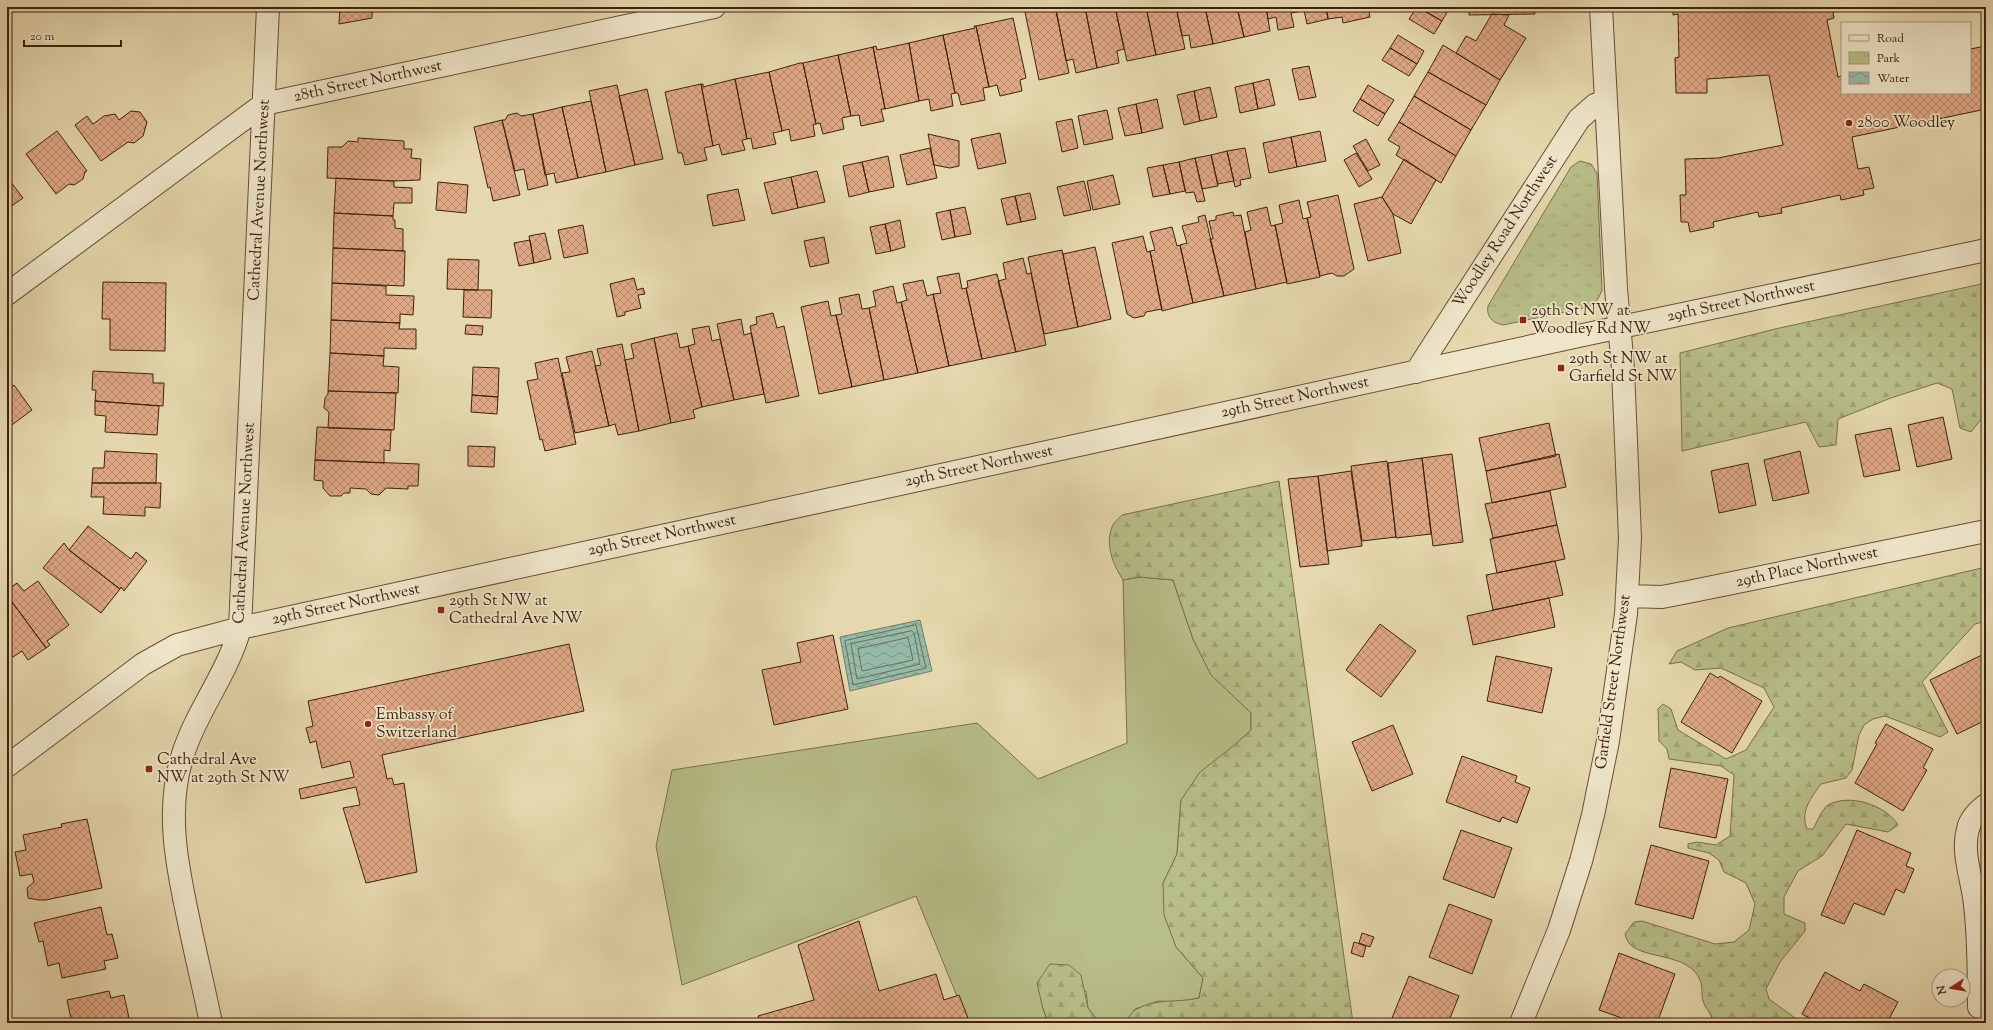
<svg xmlns="http://www.w3.org/2000/svg" width="1993" height="1030" viewBox="0 0 1993 1030" font-family="'Sorts Mill Goudy',serif">
  <style>
    .green { fill: #b8be88; stroke: #7c6f4c }
    .forest { fill: url(#forest-firs); stroke: #7c6f4c }
    .park { fill: url(#park-tufts); stroke: #7c6f4c }
    .water { fill: url(#water-waves); stroke: #737c6b }
    .lines { fill: none; stroke-linecap: round; stroke-linejoin: round }
    .shore { stroke: #6a6d5c; stroke-width: 1 }
    .building { fill: url(#building-cross-hatch); stroke: #3f200f }
    .minor-casing { stroke: #694e37; stroke-width: 24 }
    .minor { stroke: #efe6ca; stroke-width: 22 }
    .poi-dot { fill: #8f2418; stroke: #efe6ca; stroke-width: 1.5 }
    .labels { text-anchor: middle; dominant-baseline: central; stroke-width: 3.5; stroke-linejoin: round; paint-order: stroke }
    .street-label { font-size: 16px; fill: #3f200f; stroke: #efe6ca }
    .poi-label { font-size: 16px; fill: #3f200f; stroke: #efe6ca; text-anchor: start }
  </style>
  <defs>
    <pattern id="forest-firs" width="22" height="20" patternUnits="userSpaceOnUse"><rect width="22" height="20" fill="#b8be88"/><path d="M5 1l3.5 6h-7zM16 11l3.5 6h-7z" fill="#9fa374"/></pattern>
    <pattern id="park-tufts" width="24" height="20" patternUnits="userSpaceOnUse"><rect width="24" height="20" fill="#b8be88"/><path d="M3 7l-1-3M5 7V3M7 7l1-3M15 17l-1-3M17 17v-4M19 17l1-3" fill="none" stroke="#9fa374"/></pattern>
    <pattern id="water-waves" width="16" height="10" patternUnits="userSpaceOnUse"><rect width="16" height="10" fill="#96baa8"/><path d="M0 5q4-4 8 0t8 0" fill="none" stroke="#7c9787"/></pattern>
    <pattern id="building-cross-hatch" width="8" height="8" patternUnits="userSpaceOnUse"><rect width="8" height="8" fill="#e0a986"/><path d="M0 0l8 8M0 8l8-8" fill="none" stroke="#b7896c"/></pattern>
  </defs>
  <rect width="100%" height="100%" fill="#e6d8ae"/>
  <filter id="stains"><feTurbulence type="fractalNoise" baseFrequency=".005" numOctaves="4"/><feColorMatrix values="0 0 0 0 .2 0 0 0 0 .09 0 0 0 0 .02 0 0 0 .5 -.17"/></filter>
  <radialGradient id="worn" r=".72"><stop offset=".6" stop-color="#630" stop-opacity="0"/><stop offset="1" stop-color="#630" stop-opacity=".3"/></radialGradient>
  <!-- green -->
  <path class="green" d="M1139,577L1173,580L1193,639L1211,674L1251,713V730L1181,800L1177,854L1163,883L1176,947L1203,978L1199,998L1179,1002L1158,1001L1135,1009L1125,1023H1099L1088,1008L1086,991L1042,1005L1048,1023H968L916,896L682,985L656,846L672,770L977,723L1038,779L1127,743L1123,580Z"/>
  <!-- forest -->
  <path class="forest" d="M1986,283V413L1971,432L1960,428L1952,389L1937,383L1891,398L1838,419L1836,445L1819,447L1806,422L1682,451L1680,353L1775,329Z
    M1279,481L1353,1023H1125C1128,1019 1132,1011 1137,1009C1156,998 1178,1003 1199,998L1203,978L1176,947L1164,915L1163,883L1177,854L1181,800L1200,772L1233,746L1251,730V713L1211,675L1193,639L1173,580L1139,577L1123,580C1113,564 1105,546 1112,527C1113,523 1119,518 1122,515Z
    M1986,567V621L1975,624L1922,682L1948,732L1940,737L1885,716L1873,719L1864,725L1859,735L1852,770L1846,778L1821,784C1811,798 1800,811 1807,829H1813C1817,822 1822,809 1828,805C1849,793 1886,805 1898,825L1888,832L1846,824L1822,856L1798,871L1784,897V914L1805,923V931L1780,962L1766,989L1769,999L1802,1023H1712C1713,1014 1706,1010 1703,1001C1701,995 1703,986 1700,980C1689,952 1642,960 1629,943C1627,941 1626,937 1625,934L1634,922L1642,921L1715,944L1734,942L1749,930L1755,904L1746,883L1724,872L1719,860L1709,853L1688,848V844L1697,842L1716,845L1730,836L1734,775L1721,766L1669,759L1667,749L1659,741L1658,709L1663,704L1671,709L1678,730L1726,759L1746,750L1774,707L1764,688L1721,668L1695,670L1681,662L1669,664L1677,651L1728,628Z
    M1050,964L1069,965L1081,975L1088,1008L1099,1023H1048L1042,1005L1037,983Z"/>
  <!-- park -->
  <path class="park" d="M1580,161L1591,164L1597,173L1602,290C1599,298 1596,303 1588,307L1503,325C1493,323 1486,317 1488,306L1571,167Z"/>
  <!-- water -->
  <path class="water" d="M920,620L932,671L850,691L840,637Z"/>
  <g class="lines">
    <!-- shore -->
    <path class="shore" d="M916,625L926,668L853,685L845,641Z
      M912,631L914,633L920,664L857,679L851,644Z
      M908,638L913,660L862,671L858,649Z"/>
  </g>
  <!-- building -->
  <path class="building" d="M340,7H396L372,12V18L339,24Z
    M1024,7H1055L1069,73L1039,80Z
    M1066,7H1085L1097,68L1076,73L1073,59L1066,61L1056,9Z
    M1085,7H1115L1124,49L1117,51L1119,63L1097,68Z
    M1115,7H1146L1156,55L1127,61Z
    M1146,7H1176L1185,49L1156,55Z
    M1176,7H1205L1213,44L1191,48L1189,35L1182,36Z
    M1205,7H1237L1244,37L1213,44Z
    M1237,7H1266L1270,31L1244,37Z
    M1266,7H1296L1297,12L1291,13L1294,27L1278,30L1276,17L1268,19Z
    M1296,7H1326L1328,19L1307,24L1304,10L1297,12Z
    M1326,7H1368L1370,17L1343,23L1342,17L1328,19Z
    M1417,7L1442,21L1434,34L1409,19Z
    M1418,7H1445L1449,9L1442,21Z
    M1469,7H1534L1535,14L1469,15Z
    M1673,7H1832L1834,18L1827,20L1838,77L1842,76V93H1970V49L1986,46V109L1852,137L1858,169L1869,167L1874,188L1863,190L1864,195L1841,200L1840,195L1781,208L1782,213L1759,217L1758,212L1713,222L1714,227L1690,232L1688,222H1681L1680,195H1686L1685,159L1718,158L1783,145L1769,75L1707,79V93H1676L1675,58L1679,57L1678,14L1673,15Z
    M1492,14L1509,15L1504,25L1526,38L1500,80L1456,53L1466,36L1476,41Z
    M1013,18L1026,78L1020,80L1022,91L1000,96L997,85L989,87L976,26Z
    M974,26H976L989,87L983,88L985,100L961,105L958,93H955L943,35L975,28Z
    M943,35L955,93L951,94L953,106L931,111L929,99L919,101L909,43Z
    M1398,35L1424,51L1417,64L1390,48Z
    M909,43L919,101L885,109L873,47L876,46L877,50Z
    M1443,45L1500,80L1486,105L1428,72Z
    M873,47L885,109H881L884,121L861,126L859,115L851,116L838,55Z
    M1390,48L1417,64L1409,76L1382,60Z
    M838,55L851,116L842,118L844,129L823,134L820,123L816,124L803,63Z
    M800,63H803L816,124L813,125L815,136L791,141L789,129L782,131L769,72Z
    M1309,66L1316,97L1299,100L1292,69Z
    M769,72L782,131L773,133L776,144L753,149L751,138L747,139L735,79Z
    M1428,72L1486,105L1471,130L1414,96Z
    M735,79L747,139L742,140L745,150L722,155L719,144L713,146L701,84H703V87Z
    M1269,79L1275,105L1258,109L1253,83Z
    M1253,83L1258,109L1240,113L1235,87Z
    M701,84L713,146L704,148L707,160L685,165L682,153H678L665,92Z
    M617,85L635,165L606,172L589,91Z
    M1368,85L1394,100L1385,114L1360,99Z
    M1210,87L1217,117L1200,121L1194,91Z
    M647,89L663,159L635,165L619,96Z
    M1194,91L1200,121L1184,125L1177,95Z
    M1414,96L1471,130L1456,156L1399,122Z
    M1157,99L1163,128L1142,133L1136,104Z
    M1360,99L1385,114L1378,126L1353,111Z
    M591,101L606,172L578,178L562,107Z
    M1136,104L1142,133L1125,136L1118,108Z
    M562,107L578,178L556,183L554,173L545,175L533,114Z
    M1107,110L1113,139L1084,145L1078,116Z
    M131,111L140,112L147,122L143,136L134,143L128,142L101,161L75,125L87,116L93,124L104,116L115,114L119,120Z
    M517,113L521,116L533,114L548,185L528,190L524,169L515,171L502,120H505L508,115Z
    M1072,119L1078,148L1062,152L1056,122Z
    M502,120L520,195L493,201L490,187L488,188L474,127Z
    M1399,122L1456,156L1441,183L1396,155L1400,147L1388,140Z
    M57,131L87,171L85,172L83,179L74,185L69,184L56,194L26,154Z
    M1320,131L1326,161L1297,167L1291,137Z
    M1000,133L1006,163L978,169L971,139Z
    M928,134L959,141V166L950,168L934,165Z
    M1291,137L1297,167L1269,173L1263,143Z
    M358,138L404,141V149H412L411,158L421,159L420,180L394,181L327,178L328,147H342L348,141L358,142Z
    M1366,139L1380,165L1368,171L1353,146Z
    M930,148L937,178L907,185L900,155Z
    M1245,148L1251,178L1240,180L1241,185L1235,187L1227,151Z
    M1227,151L1234,181L1218,184L1211,155Z
    M1356,153L1372,179L1359,187L1344,160Z
    M1211,155L1218,186L1202,189L1195,158Z
    M888,156L894,187L869,192L862,162Z
    M1195,158L1205,201L1197,202L1194,192L1186,193L1179,162Z
    M1404,159L1436,180L1411,224L1393,214L1382,197Z
    M862,162L869,192L849,197L843,166Z
    M1179,162L1185,191L1170,194L1163,165Z
    M1163,165L1170,194L1153,197L1147,168Z
    M817,171L825,202L798,208L791,177Z
    M1113,175L1120,204L1093,210L1087,181Z
    M7,177L23,198L7,209Z
    M791,177L798,208L772,214L764,183Z
    M336,178L394,181V187L412,188V203H394L393,216L334,213Z
    M1084,181L1091,210L1064,216L1057,187Z
    M438,182L468,185L466,213L436,210Z
    M738,189L745,220L713,226L707,195Z
    M1030,193L1036,219L1021,222L1015,196Z
    M1338,195L1354,269L1344,276H1337L1332,273L1320,276L1307,218L1311,217L1307,202Z
    M1015,196L1021,222L1007,225L1001,199Z
    M1382,197L1393,214L1401,253L1368,261L1354,204Z
    M1299,200L1303,219L1307,218L1320,277L1287,284L1275,225L1283,223L1279,205Z
    M965,207L971,234L955,237L950,210Z
    M1267,207L1271,226L1275,225L1287,282L1256,289L1245,232L1251,230L1247,212Z
    M950,210L955,237L942,240L936,213Z
    M1233,212L1234,216L1241,215L1256,289L1224,296L1210,239H1213L1209,221L1216,220V216Z
    M334,213L393,216V220H395V228L403,229V251L333,248Z
    M1205,215L1224,296L1193,303L1180,245L1187,243L1182,226L1199,222L1198,217Z
    M900,220L905,247L891,251L885,224Z
    M885,224L891,251L876,254L870,227Z
    M583,225L588,253L564,258L558,230Z
    M1172,227L1177,246L1180,245L1193,303L1162,311L1150,251L1155,250L1150,232Z
    M545,233L551,259L534,263L529,236Z
    M1143,236L1147,252L1150,251L1162,309L1146,312L1144,316L1134,318L1127,314L1112,243Z
    M824,237L829,263L810,267L804,241Z
    M530,240L534,263L519,266L514,243Z
    M1095,247L1111,319L1078,327L1063,254Z
    M333,248L405,251L404,286L332,283Z
    M1062,250L1078,327L1044,334L1028,257Z
    M1023,258L1027,274L1031,273L1046,345L1016,352L998,281L1006,279L1003,263Z
    M448,259L479,260L478,290L447,289Z
    M959,273L962,289L966,288L982,359L949,366L933,294L941,293L937,277Z
    M997,274L1016,352L982,359L966,288L968,287L967,281Z
    M634,278L637,290L643,288L645,294L638,295L641,308L625,312V315L617,317L610,284Z
    M923,280L927,296L933,294L949,366L918,373L901,302L907,300L903,284Z
    M103,282L166,283L165,351L110,350V319H102Z
    M332,283L386,286V295L414,296L413,315L400,314V323L331,320Z
    M893,286L897,303L901,302L918,373L884,380L869,308L876,306L873,291Z
    M464,290H492L491,318L463,317Z
    M859,294L862,309L869,308L884,380L852,387L836,315L842,314L839,298Z
    M828,301L831,316L836,315L852,387L819,394L801,307Z
    M773,313L777,328L784,326L799,396L766,403L750,326L757,324L756,317Z
    M741,319L744,335L751,333L764,394L734,400L717,324Z
    M331,320L400,323L399,329H416V349L384,348V356L330,353Z
    M466,325L483,326L482,335L465,334Z
    M709,326L712,341L720,339L734,400L702,407L688,346L695,344L692,329Z
    M677,333L680,348L688,346L702,407L693,410L695,418L671,423L654,338Z
    M654,338L671,423L639,431L625,360L634,358L631,344Z
    M622,344L639,431L618,435L615,424L609,426L595,366L601,365L597,349Z
    M592,351L609,426L575,433L562,373L570,372L566,357Z
    M330,353L384,356L383,366L399,367L398,393L328,391Z
    M558,358L576,444L545,451L542,439L540,440L527,381L538,379L535,363Z
    M473,367L499,368L498,397L472,395Z
    M93,371L153,374V383H164L163,406L95,401L96,390H92Z
    M14,385L32,410L9,427L7,425V391Z
    M328,391L396,393L394,430L328,428L329,412L324,408L325,398L328,394Z
    M472,395L498,397L497,414L471,412Z
    M95,401L159,406L157,435L105,432L106,416L95,415Z
    M1943,417L1952,459L1917,467L1908,425Z
    M1549,423L1556,456L1486,471L1479,438Z
    M317,427L391,430L390,451L384,450V463L315,460Z
    M1891,428L1900,470L1864,477L1855,435Z
    M468,446L495,447L494,467L468,466Z
    M105,451L157,454L156,483H92L93,468H104Z
    M1800,451L1809,493L1773,501L1764,460Z
    M1452,454L1463,542L1433,546L1422,458Z
    M1559,454L1566,487L1492,503L1486,471Z
    M1422,458L1431,534L1396,538L1388,463Z
    M315,460L419,464L418,486H408V489L386,488L379,495L371,494L366,489L350,488V493H344L341,496H330L323,488V481L314,480Z
    M1387,461L1396,537L1362,541L1351,466Z
    M1748,463L1756,505L1719,513L1711,471Z
    M1351,471L1362,546L1327,551L1318,476Z
    M1318,476L1329,564L1300,567L1288,479Z
    M92,483H161L160,508L145,507V516L103,514L104,497H91Z
    M1550,491L1557,525L1493,538L1485,504Z
    M1557,525L1565,559L1497,573L1490,539Z
    M88,526L131,559L136,552L147,561L124,591L121,587L120,589L69,550Z
    M64,543L69,550L120,589L101,613L43,568Z
    M1555,561L1563,595L1493,610L1486,575Z
    M38,581L69,625L47,641L50,645L46,648L7,595V590L17,583L24,591Z
    M1549,598L1555,627L1473,645L1467,616Z
    M12,602L46,648L28,660L22,651L13,657L7,648V605Z
    M1380,624L1416,651L1381,697L1346,670Z
    M833,635L848,709L774,725L762,670L801,662L797,643Z
    M569,644L584,711L382,755L387,779L392,778L394,785L404,783L417,872L366,883L343,808L360,805L356,787L301,799L299,789L354,777L350,761L322,768L316,741L310,743L306,728L313,726L308,701Z
    M1986,653V720L1957,734L1930,680Z
    M1496,656L1552,668L1542,713L1487,701Z
    M1710,673L1718,678L1720,676L1762,701L1732,753L1681,722Z
    M1886,724L1933,749L1923,768L1927,770L1903,811L1855,783L1877,744L1875,743Z
    M1393,725L1413,774L1372,791L1352,742Z
    M1462,756L1517,776L1515,782L1530,788L1517,823L1502,817L1500,822L1446,802Z
    M1671,768L1728,779L1716,838L1659,827Z
    M87,819L102,888L46,900H38L28,898L27,888L34,882L32,874L20,876L15,852L26,850L23,835L62,827L61,824Z
    M1461,830L1512,848L1494,898L1443,879Z
    M1857,830L1911,853L1906,866L1914,869L1904,893L1896,889L1884,915L1854,903L1844,924L1821,915Z
    M1651,845L1709,861L1693,919L1635,904Z
    M1449,904L1492,920L1472,974L1429,957Z
    M101,907L107,935L112,934L118,958L104,961L106,969L62,978L59,963L48,966L43,941L39,942L34,923Z
    M859,921L879,991L936,974L944,1000L959,995L970,1023H760L758,1016L814,1000L798,945Z
    M1362,933L1374,937L1370,947L1359,943Z
    M1354,942L1366,946L1363,957L1351,953Z
    M1619,953L1675,974L1657,1023H1636L1599,1010Z
    M1825,972L1860,991L1864,984L1898,1002L1887,1023H1818L1802,1014Z
    M1409,976L1459,996L1448,1023H1390Z
    M109,991L111,998L124,995L129,1018L124,1019L125,1023H72L67,1000Z"/>
  <g class="lines">
    <defs>
      <path id="minor" d="M7,294L264,104L714,7
        M1416,372L1579,119L1595,105L1605,101
        M1627,596L1662,597L1688,592L1986,531
        M7,766L143,664L177,645L240,628L1583,335L1986,250
        M1979,1007C1979,973 1979,939 1975,905C1973,881 1961,853 1968,829C1970,819 1978,811 1986,805
        M211,1023C204,989 196,956 189,922C177,866 165,810 183,754C197,710 228,673 240,628L268,7
        M1521,1023L1559,930L1581,861L1593,815L1608,741L1626,614L1630,538L1623,369L1616,288L1601,7"/>
    </defs>
    <!-- minor casing -->
    <use href="#minor" class="minor-casing"/>
    <!-- minor -->
    <use href="#minor" class="minor"/>
  </g>
  <!-- markers -->
  <g class="poi-dot">
    <circle cx="1849" cy="123" r="4"/>
    <rect x="1519" y="316" width="8" height="8" rx="2"/>
    <rect x="1557" y="364" width="8" height="8" rx="2"/>
    <rect x="437" y="606" width="8" height="8" rx="2"/>
    <circle cx="368" cy="724" r="4"/>
    <rect x="145" y="765" width="8" height="8" rx="2"/>
  </g>
  <g class="labels">
    <!-- street labels -->
    <g class="street-label">
      <text transform="translate(368 82) rotate(-12)">28th Street Northwest</text>
      <text transform="translate(260 200) rotate(-87)">Cathedral Avenue Northwest</text>
      <text transform="translate(1506 232) rotate(-57)">Woodley Road Northwest</text>
      <text transform="translate(1741 302) rotate(-12)">29th Street Northwest</text>
      <text transform="translate(1295 398) rotate(-12)">29th Street Northwest</text>
      <text transform="translate(979 467) rotate(-12)">29th Street Northwest</text>
      <text transform="translate(245 523) rotate(-87)">Cathedral Avenue Northwest</text>
      <text transform="translate(662 536) rotate(-12)">29th Street Northwest</text>
      <text transform="translate(1807 568) rotate(-12)">29th Place Northwest</text>
      <text transform="translate(346 605) rotate(-12)">29th Street Northwest</text>
      <text transform="translate(1614 682) rotate(-82)">Garfield Street Northwest</text>
    </g>
    <!-- poi labels -->
    <g class="poi-label">
      <text x="1857" y="123">2800 Woodley</text>
      <text x="1531" y="311">29th St NW at<tspan x="1531" dy="18">Woodley Rd NW</tspan></text>
      <text x="1569" y="359">29th St NW at<tspan x="1569" dy="18">Garfield St NW</tspan></text>
      <text x="449" y="601">29th St NW at<tspan x="449" dy="18">Cathedral Ave NW</tspan></text>
      <text x="376" y="715">Embassy of<tspan x="376" dy="18">Switzerland</tspan></text>
      <text x="157" y="760">Cathedral Ave<tspan x="157" dy="18">NW at 29th St NW</tspan></text>
    </g>
  </g>
  <!-- margin -->
  <rect width="1993" height="1030" fill="none" stroke="#e6d8ae" stroke-width="24"/>
  <rect x="8" y="8" width="1977" height="1014" fill="none" stroke="#3f200f" stroke-width="2"/>
  <rect x="12" y="12" width="1969" height="1006" fill="none" stroke="#3f200f"/>
  <!-- legend -->
  <rect x="1841" y="22" width="130" height="72" fill="#efe6ca" stroke="#a9977f"/>
  <rect x="1849" y="35" width="20" height="6" fill="#efe6ca" stroke="#a9977f"/>
  <text x="1877" y="42" font-size="12" fill="#3f200f">Road</text>
  <rect x="1849" y="52" width="20" height="12" fill="url(#park-tufts)" stroke="#a9977f"/>
  <text x="1877" y="62" font-size="12" fill="#3f200f">Park</text>
  <rect x="1849" y="72" width="20" height="12" fill="url(#water-waves)" stroke="#a9977f"/>
  <text x="1877" y="82" font-size="12" fill="#3f200f">Water</text>
  <!-- north arrow -->
  <g transform="translate(1951 988) rotate(258)"><circle r="19" fill="#efe6ca" stroke="#a9977f"/>
  <path d="M0-3L7 15L0 10L-7 15Z" fill="#8f2418"/>
  <text y="-6" font-size="11" font-weight="bold" text-anchor="middle" fill="#3f200f">N</text>
  </g>
  <!-- scale -->
  <path d="M24 40v6h97v-6" fill="none" stroke="#3f200f" stroke-width="2"/>
  <text x="30" y="40" font-size="12" fill="#3f200f" stroke="#efe6ca" stroke-width="3" paint-order="stroke">20 m</text>
  <rect width="100%" height="100%" filter="url(#stains)"/>
  <rect width="100%" height="100%" fill="url(#worn)"/>
</svg>
